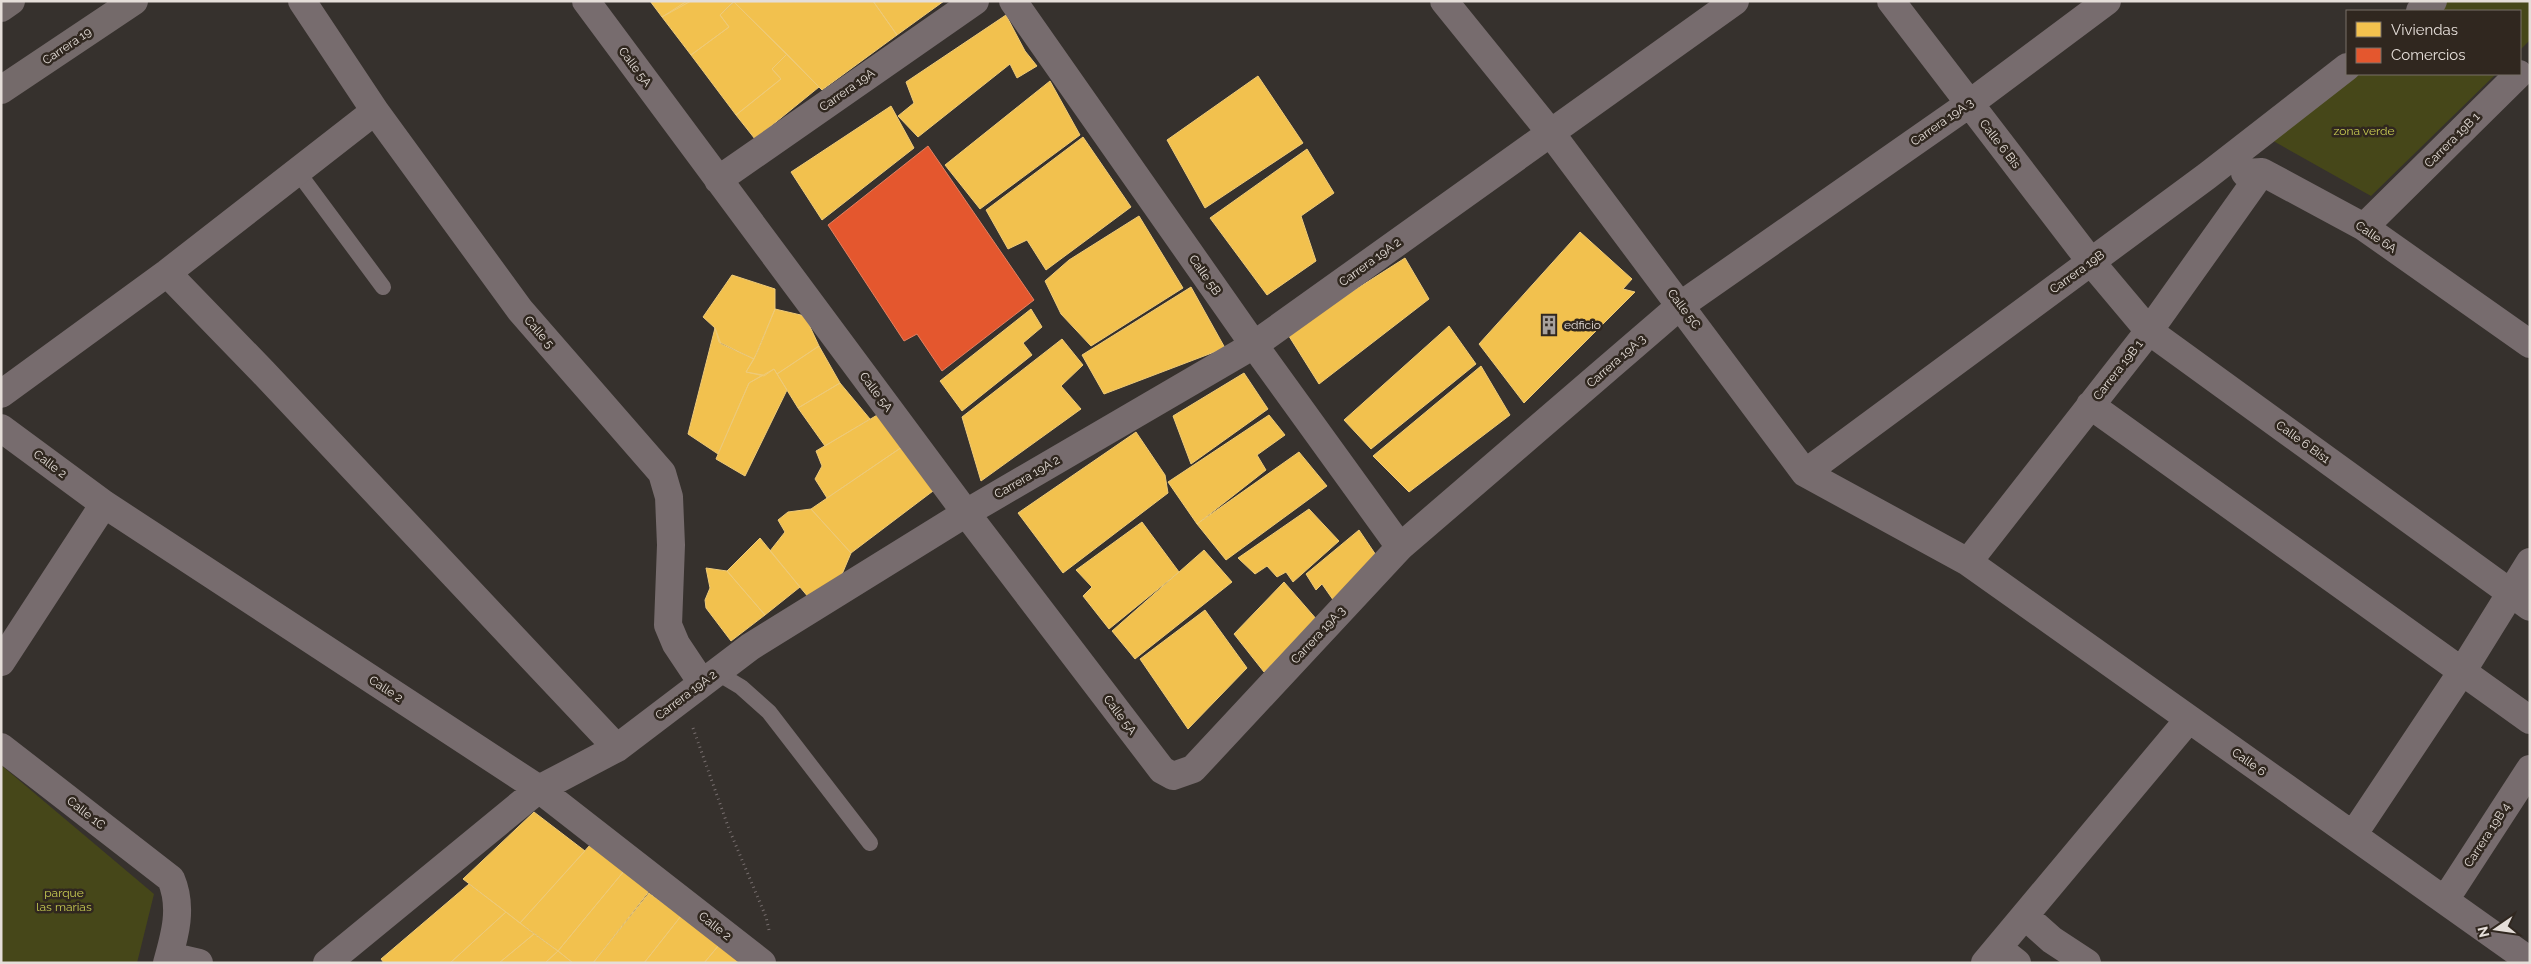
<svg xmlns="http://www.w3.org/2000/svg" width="2531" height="964" viewBox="0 0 2531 964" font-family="Raleway,sans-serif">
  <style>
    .green { fill: #464719 }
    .homes { fill: #f2c14e; stroke: #eeca78 }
    .shops { fill: #e4572e; stroke: #e48061 }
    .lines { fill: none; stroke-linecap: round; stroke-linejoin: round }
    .path { stroke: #776e6e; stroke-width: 3; stroke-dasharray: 1 4; stroke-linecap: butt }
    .service { stroke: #776c6e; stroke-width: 16 }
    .minor { stroke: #776c6e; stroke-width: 28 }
    .trunk { stroke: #746a6a; stroke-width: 28 }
    .labels { text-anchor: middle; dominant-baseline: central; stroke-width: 5; stroke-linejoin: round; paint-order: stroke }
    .street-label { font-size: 12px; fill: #e5ded9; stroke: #30271f }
    .park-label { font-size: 12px; fill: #c7cb52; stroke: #30271f }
    .poi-label { font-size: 12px; fill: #e5ded9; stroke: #30271f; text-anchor: start }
  </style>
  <rect width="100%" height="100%" fill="#36312d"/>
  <!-- green -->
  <path class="green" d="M2447,1H2530V40L2520,50V11H2434Z
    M2352,74H2496L2371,196L2268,138Z
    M1,765L154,894L137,963H1Z"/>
  <!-- homes -->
  <path class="homes" d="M650,1H691L662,17Z
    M687,1H734L720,15L729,27L691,55L662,17Z
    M873,1H944L897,35Z
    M873,1L897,35L822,90L734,2Z
    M734,2L787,54L772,69L781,79L736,115L691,55L729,27L720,15Z
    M1006,15L1025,51L1037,66L1017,78L1010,64L918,137L898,116L914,103L906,82Z
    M787,54L819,87L755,139L736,115L781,79L772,69Z
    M1258,76L1303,143L1205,208L1167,140Z
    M1050,81L1080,135L980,209L945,165Z
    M891,106L914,148L822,220L791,172Z
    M1083,137L1131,207L1046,270L1027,240L1008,249L986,210Z
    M1307,149L1334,193L1301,216L1316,261L1267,295L1210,218Z
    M1139,216L1183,288L1091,346L1061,314L1045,281L1069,260Z
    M1580,232L1632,279L1623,289L1635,292L1524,403L1479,344Z
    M1405,258L1429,299L1319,384L1287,333Z
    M732,275L775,289V309L754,359L719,342L715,328L703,317Z
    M1191,287L1225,348L1104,394L1082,355Z
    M775,309L805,316L819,346L777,374L774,369L764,376L746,372L757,353Z
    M1031,309L1042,327L1023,343L1032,355L962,411L940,381Z
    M1449,326L1476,364L1371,449L1344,420Z
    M715,328L721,344L754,359L746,372L763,375L749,383L718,454L688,434Z
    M1062,339L1083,365L1061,386L1081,409L981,481L962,417Z
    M819,346L840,383L798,408L777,374Z
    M1481,366L1510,415L1409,492L1373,456Z
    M774,369L787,390L745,476L716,459L749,383Z
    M1244,373L1268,409L1191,464L1173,416Z
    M840,383L870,419L825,446L798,408Z
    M879,414L902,447L827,498L815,479L822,466L816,451Z
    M1269,415L1285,435L1257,455L1266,470L1197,524L1168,482Z
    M1136,432L1165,475L1168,493L1063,573L1018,513Z
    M902,447L933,491L851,553L811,509Z
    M1299,452L1327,486L1226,560L1197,524Z
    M811,509L851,553L840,579L814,604L770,551L785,532L778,520L788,512Z
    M1309,509L1339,541L1293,582L1286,572L1277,577L1267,566L1255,574L1238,558Z
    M1142,522L1179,572L1109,629L1083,596L1092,587L1076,570Z
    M1359,530L1380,561L1336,604L1322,584L1316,590L1306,574Z
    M760,538L800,587L765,615L727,571Z
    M1204,550L1232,582L1135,659L1112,631Z
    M706,568L727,571L765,615L731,641L706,608L705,600L710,588Z
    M1284,582L1318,621L1264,672L1234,634Z
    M1205,610L1247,668L1188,729L1140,659Z
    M534,812L585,851L520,923L463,879Z
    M590,845L624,871L558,951L520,923Z
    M624,871L650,890L593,963H573L558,951Z
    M469,884L506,912L450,963H384L381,959Z
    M649,893L681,916L644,963H593Z
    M506,912L534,934L499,963H450Z
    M681,916L719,945L704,963H644Z
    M534,934L558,951L545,963H499Z
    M719,945L743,963H704Z
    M558,951L573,963H545Z"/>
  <!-- shops -->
  <path class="shops" d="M928,146L1034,300L942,371L917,334L904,341L828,225Z"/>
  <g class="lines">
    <!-- path -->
    <path class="path" d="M693,728L729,829L766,917L769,930"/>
    <!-- service -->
    <path class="service" d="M297,171L383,287
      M716,672L741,687L769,712L870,843"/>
    <!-- minor -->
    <path class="minor" d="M302,1L375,111L520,310L662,473L669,497L671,545L668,625L676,644L702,683
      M586,1L966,513L1162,770L1173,776L1193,769L1400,547L1681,305L1969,104L2107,1
      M1013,1L1254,345L1400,547
      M1444,1L1550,132L1805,473L1968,562L2530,961
      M1891,1L2091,262L2149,331L2530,607
      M2420,11L2433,1
      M2245,173L2262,172L2364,227L2530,344
      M718,180L975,1
      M2364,227L2519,74
      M167,273L263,372L617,748
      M1,394L167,273L375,111
      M2090,405L2530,720
      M1,428L104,504L539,789L762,963
      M1805,473L2207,176L2347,67
      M1968,562L2149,331L2262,172
      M1,662L104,504
      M1,747L171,879C183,907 175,935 167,963
      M2353,835L2463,670L2530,562
      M2445,900L2530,769
      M2025,916L2052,940L2087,963
      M1998,948L2017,963
      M169,956L199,963
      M327,963L539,789L617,748L750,647L966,513L1254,345L1735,1
      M1985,963L2189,719"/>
    <!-- trunk -->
    <path class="trunk" d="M1,8L11,1
      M1,90L134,1"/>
  </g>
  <!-- icons -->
  <defs>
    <symbol id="building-bare" viewBox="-9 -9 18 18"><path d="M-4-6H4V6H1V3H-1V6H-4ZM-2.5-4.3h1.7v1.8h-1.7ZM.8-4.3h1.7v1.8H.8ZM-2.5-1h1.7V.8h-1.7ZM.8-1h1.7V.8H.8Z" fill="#a8a19d" stroke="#30271f" stroke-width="2.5" paint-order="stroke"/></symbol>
  </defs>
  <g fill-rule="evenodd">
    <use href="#building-bare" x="1535" y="311" width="28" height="28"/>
  </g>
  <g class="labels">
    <!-- street labels -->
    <g class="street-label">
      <text transform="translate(67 46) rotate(-34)">Carrera 19</text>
      <text transform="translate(635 67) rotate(53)">Calle 5A</text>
      <text transform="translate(847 90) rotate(-35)">Carrera 19A</text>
      <text transform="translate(1942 122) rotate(-35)">Carrera 19A 3</text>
      <text transform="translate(2452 140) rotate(-45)">Carrera 19B 1</text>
      <text transform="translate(2000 144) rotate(52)">Calle 6 Bis</text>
      <text transform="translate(2376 237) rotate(34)">Calle 6A</text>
      <text transform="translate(1370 262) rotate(-36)">Carrera 19A 2</text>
      <text transform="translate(2077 272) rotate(-36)">Carrera 19B</text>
      <text transform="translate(1205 275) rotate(55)">Calle 5B</text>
      <text transform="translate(1684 309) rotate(53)">Calle 5C</text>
      <text transform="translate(539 332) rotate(49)">Calle 5</text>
      <text transform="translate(1616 361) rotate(-41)">Carrera 19A 3</text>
      <text transform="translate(2118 370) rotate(-52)">Carrera 19B 1</text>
      <text transform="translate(876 392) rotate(53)">Calle 5A</text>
      <text transform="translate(2303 442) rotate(36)">Calle 6 Bis1</text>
      <text transform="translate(50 464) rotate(37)">Calle 2</text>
      <text transform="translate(1027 477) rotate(-30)">Carrera 19A 2</text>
      <text transform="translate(1318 635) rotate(-47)">Carrera 19A 3</text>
      <text transform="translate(386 689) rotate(33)">Calle 2</text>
      <text transform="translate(686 695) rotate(-37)">Carrera 19A 2</text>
      <text transform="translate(1120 715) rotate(53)">Calle 5A</text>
      <text transform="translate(2249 762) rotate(35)">Calle 6</text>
      <text transform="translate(86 813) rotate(38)">Calle 1C</text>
      <text transform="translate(2487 835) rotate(-57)">Carrera 19B 4</text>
      <text transform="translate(715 926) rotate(38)">Calle 2</text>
    </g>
    <!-- park labels -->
    <g class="park-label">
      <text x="2364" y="131">zona verde</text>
      <text x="64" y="893">parque<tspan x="64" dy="14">las marias</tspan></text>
    </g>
    <!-- poi labels -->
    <g class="poi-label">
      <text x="1564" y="325">edficio</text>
    </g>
  </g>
  <!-- border -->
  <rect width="2531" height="964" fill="none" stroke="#e5ded9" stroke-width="5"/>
  <!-- legend -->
  <rect x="2346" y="10" width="175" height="65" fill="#30271f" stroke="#787069"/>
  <rect x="2356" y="22" width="25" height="15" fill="#f2c14e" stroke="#787069"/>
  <text x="2391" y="35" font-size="15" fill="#e5ded9">Viviendas</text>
  <rect x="2356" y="48" width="25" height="15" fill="#e4572e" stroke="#787069"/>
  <text x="2391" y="60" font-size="15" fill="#e5ded9">Comercios</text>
  <!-- north arrow -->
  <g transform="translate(2496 929) rotate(257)" stroke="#30271f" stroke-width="4" paint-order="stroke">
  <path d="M0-4L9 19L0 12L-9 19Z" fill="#e5ded9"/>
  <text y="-8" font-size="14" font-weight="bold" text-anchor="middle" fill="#e5ded9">N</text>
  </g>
</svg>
